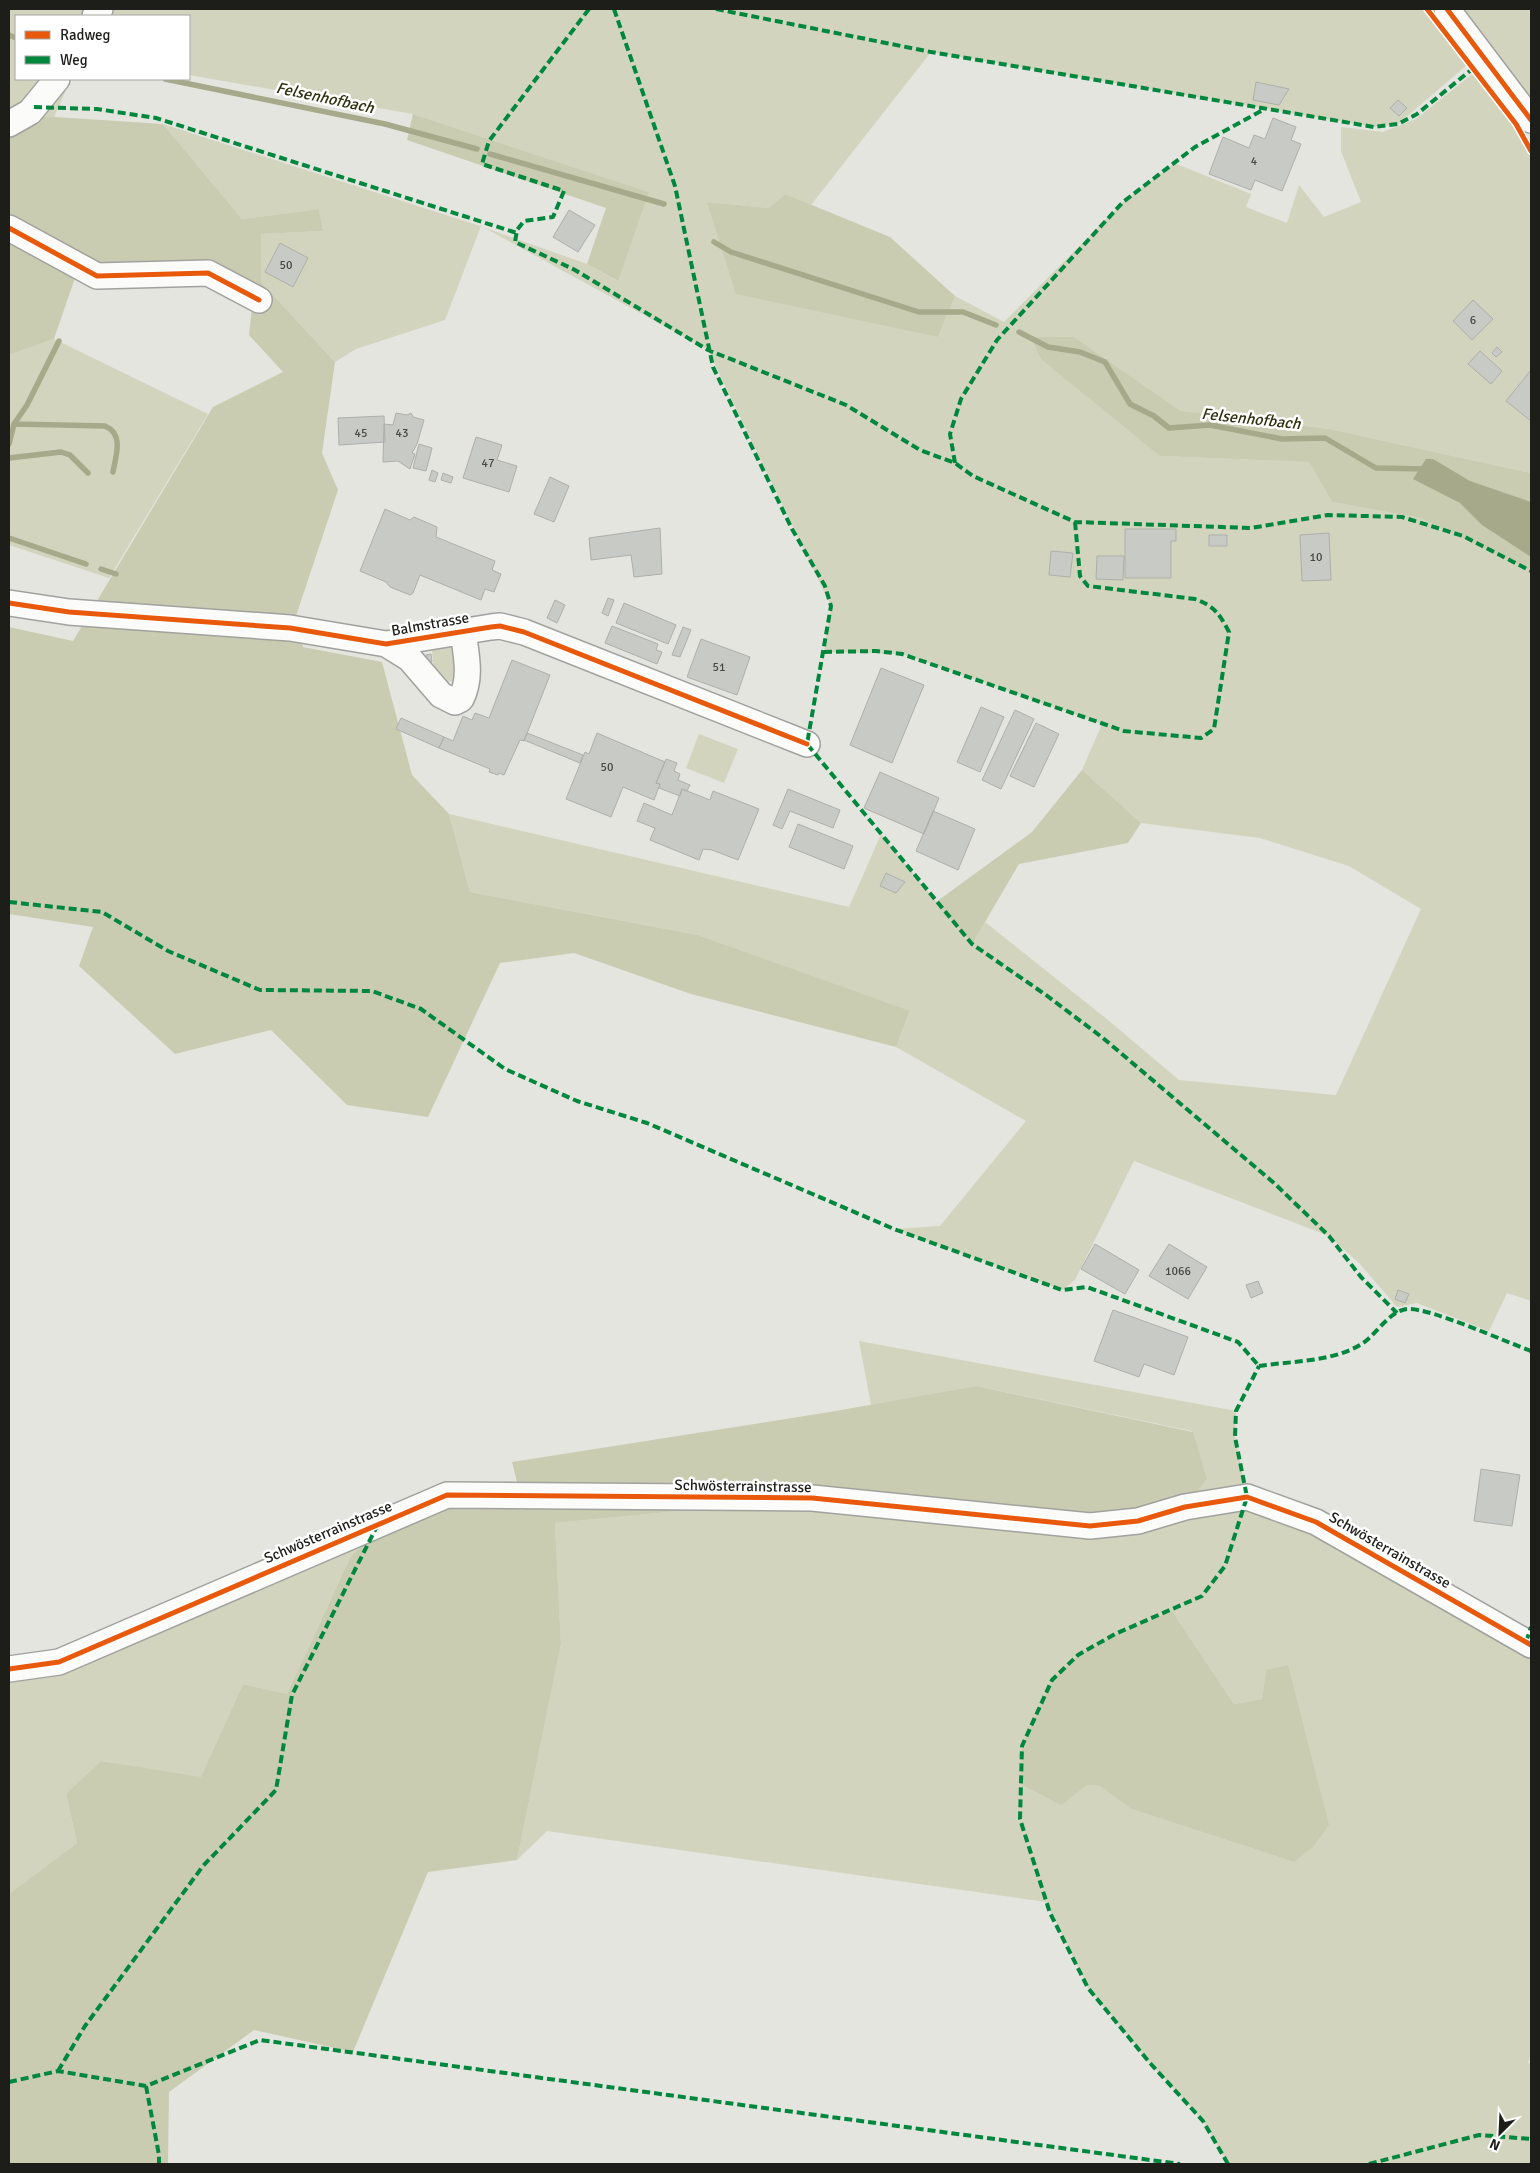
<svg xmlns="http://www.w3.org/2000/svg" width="1540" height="2173" viewBox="0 0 1540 2173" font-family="Signika,sans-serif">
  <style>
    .green { fill: #d2d4bd; fill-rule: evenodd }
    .forest { fill: #caccb1 }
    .water { fill: #a6a98a }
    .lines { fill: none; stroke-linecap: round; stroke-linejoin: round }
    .stream { stroke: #a6a98a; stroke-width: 5.5 }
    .building { fill: #c8cac5; stroke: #aeafaa }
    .minor-casing { stroke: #a1a29e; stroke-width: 28 }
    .minor { stroke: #fbfbfa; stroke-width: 25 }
    .quiet { stroke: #00873e; stroke-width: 4; stroke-dasharray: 8 4; stroke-linecap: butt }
    .cycleway-casing { stroke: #fff; stroke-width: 8 }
    .cycleway { stroke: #e8590c; stroke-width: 5 }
    .labels { text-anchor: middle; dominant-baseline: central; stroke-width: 5; stroke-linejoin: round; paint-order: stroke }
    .number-label { font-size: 12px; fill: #484845 }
    .street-label { font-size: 15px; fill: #1d1d1a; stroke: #fff }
    .water-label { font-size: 16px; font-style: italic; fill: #2f310e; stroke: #fff }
  </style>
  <rect width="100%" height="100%" fill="#e4e5df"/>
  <!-- green -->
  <path class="green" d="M9,9H1424L1468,64L1398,124L1374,127L931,52L811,205L785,194L769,208L707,202L938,337L955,296L1004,322L1123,202L1174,163L1251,194L1246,207L1287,223L1299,185L1324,217L1361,202L1341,151V127L1383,132L1416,119L1471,75L1477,74L1513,124L1531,156V473L1330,429L1181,411L1074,337L1160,456L1309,462L1332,502L1420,518L1531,571V1301L1507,1293L1489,1331L1417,1303L1397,1307L1359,1263L1329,1236L1134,1161L1075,1280L1062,1290L894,1229L940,1226L1026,1121L896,1047L910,1012L698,935L470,892L449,814L849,907L881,834L971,944L985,922L1108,1020L1179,1080L1336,1095L1421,909L1349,866L1260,838L1141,823L1082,770L1102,724L902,654L824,652L831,606L708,350L481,226L445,320L356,349L335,362L261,282V234L323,231L319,209L242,219L163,124L480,226L587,264L617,281L649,192L413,114L189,75V16H16V79H71L54,117L9,114Z
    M1457,9H1531V110Z
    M54,339L208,414L109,578L9,545V355Z
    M452,645L457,676L453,681L446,682L434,670L432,651V649Z
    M699,734L738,749L724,783L686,768Z
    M859,1341L1236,1411L1235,1437L1247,1497L1526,1642L1531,1627V2054L1528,2063L1531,2064V2164H1228L1203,2121L1150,2063L1088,1988L1046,1902L547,1831L517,1860L561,1644L555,1523L812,1498L1207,1479L1192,1431L976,1386L871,1405ZM1172,1611L1234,1704L1262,1699L1266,1670L1294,1862L1131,1809L1100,1786L1087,1785L1052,1680L1078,1655L1115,1634Z
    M378,1524L350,1558L287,1694L243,1684L201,1778L101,1761L66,1794L77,1843L9,1894V1669Z"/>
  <!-- forest -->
  <path class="forest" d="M9,114L163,124L242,219L319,209L323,231L261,234V282L335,362L322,453L338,490L296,616L303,647L382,662L412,775L449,814L470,892L698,935L910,1011L896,1047L691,994L574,953L500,963L428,1117L347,1105L271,1030L175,1054L79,966L93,927L9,914V627L73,641L213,407L283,372L249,335L254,288L75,278L54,339L9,355Z
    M413,114L649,192L618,281L587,264L606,208L407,140Z
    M785,194L890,237L955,296L938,337L736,294L707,202L769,208Z
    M1031,337H1074L1181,411L1330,429L1531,473V571L1420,518L1332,502L1309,462L1160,456L1041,359Z
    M1082,770L1141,823L1128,843L1019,864L972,944L936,902L1032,832Z
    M976,1386L1193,1432L1207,1479L1185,1507L1138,1521L812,1498L555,1523L561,1644L517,1860L428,1872L353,2052L254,2030L169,2092L168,2164H9V1894L77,1843L66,1794L101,1761L201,1777L243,1684L287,1694L350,1558L378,1524L447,1495L524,1510L512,1462L830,1412Z
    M1172,1611L1234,1704L1262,1699L1266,1670L1288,1665L1329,1825L1313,1847L1294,1862L1131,1809L1100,1786L1087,1785L1061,1805L1021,1784L1022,1746L1052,1680L1078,1655L1115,1634Z"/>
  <!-- water -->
  <path class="water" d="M1426,459H1433L1470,481L1531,502V557L1482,525L1460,503L1413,479Z"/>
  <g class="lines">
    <!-- stream -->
    <path class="stream" d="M9,35L16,38
      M165,79L385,124L477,149
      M490,154L664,204
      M714,242L731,252L919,312H963L996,325
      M1019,332L1048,347L1080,352L1105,362L1130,404L1154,416L1169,428L1210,425L1282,439L1325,438L1376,468L1426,469
      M14,424L27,405L59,341
      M9,444L14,424L105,426C124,434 116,455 113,472
      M9,458L61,452L70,455L88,473
      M9,538L86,564
      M101,569L116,574"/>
  </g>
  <!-- building -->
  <path class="building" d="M1256,82L1289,89L1279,105L1253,100Z
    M1398,100L1407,108L1399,116L1390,108Z
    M1273,118L1296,127L1291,140L1301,144L1282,191L1255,180L1251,190L1209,174L1223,137L1249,148L1254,135L1265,139Z
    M569,210L595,225L578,252L553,237Z
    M280,243L308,258L293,287L265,272Z
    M1473,300L1493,319L1472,340L1453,321Z
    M1497,347L1502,352L1496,357L1492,353Z
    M1480,351L1502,371L1491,384L1468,364Z
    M1531,370V421L1506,401Z
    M396,413L407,415L411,413L413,417L424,420L417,444L412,453L415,454L410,469L398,461L383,462L384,424L393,425Z
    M384,416L385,442L339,445L338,418Z
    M476,437L502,445L497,460L517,466L509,492L463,478Z
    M419,444L432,448L426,471L413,468Z
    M432,470L438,473L435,482L429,480Z
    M443,473L453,477L451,483L441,480Z
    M550,477L569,486L554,522L534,514Z
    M385,509L410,520L414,517L437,527L436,537L495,561L492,570L501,574L494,592L485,589L481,600L420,575L413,593L410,595L390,587L386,582L360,571Z
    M660,528L662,574L634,577L631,555L591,560L589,538Z
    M1125,529H1176V541H1171V578H1125Z
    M1329,533L1331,580L1302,581L1300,535Z
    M1209,535H1227V546H1209Z
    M1051,551L1073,553L1070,577L1049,575Z
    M1097,556H1124L1123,580L1096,579Z
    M608,598L614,600L608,616L602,613Z
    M555,600L565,605L557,623L547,618Z
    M624,603L676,625L668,644L616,623Z
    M612,626L658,644L656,650L662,652L657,664L605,643Z
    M683,627L691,630L680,657L672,655Z
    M701,639L750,657L737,695L687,677Z
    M431,654L432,662L427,663L426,655Z
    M512,660L550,675L524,741L520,740L504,775L499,773L498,775L489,772L490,769L439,748L444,737L453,741L463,716L472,720L475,713L489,718Z
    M881,668L924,685L892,763L850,745Z
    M981,707L1004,717L980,772L957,762Z
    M1015,710L1034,719L1001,789L982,780Z
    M401,718L444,737L439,748L396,729Z
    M1036,723L1059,734L1034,787L1010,776Z
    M527,733L583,755L580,763L524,740Z
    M597,733L665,762L656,783L660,784L654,800L623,787L611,817L566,799L585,752L589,754Z
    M666,759L677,763L674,771L680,774L678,780L690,785L687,791L682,789L680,796L659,788L660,784L656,783Z
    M880,772L939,798L924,834L864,808Z
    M682,789L710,800L713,791L759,809L738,860L712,850L703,849L699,860L650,840L655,828L637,821L644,803L672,815Z
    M788,789L840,810L833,828L790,811L782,829L773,825Z
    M933,811L975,829L958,870L916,851Z
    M798,824L853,846L844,869L789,847Z
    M886,873L905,882L896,893L880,886Z
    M1095,1244L1139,1270L1125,1294L1081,1269Z
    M1169,1244L1207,1267L1188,1299L1149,1276Z
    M1258,1281L1263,1293L1251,1298L1246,1285Z
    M1398,1290L1409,1294L1405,1303L1395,1299Z
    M1113,1310L1188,1337L1174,1375L1144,1364L1139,1377L1094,1361Z
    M1481,1469L1520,1475L1512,1526L1474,1521Z"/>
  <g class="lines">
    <defs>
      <path id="minor" d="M1447,9L1531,120
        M95,16L100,9
        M9,124L30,112L57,79
        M9,228L97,276L208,273L259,300
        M9,603L69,612L290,628L386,644L491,627L500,626L524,632L807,744
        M386,644L410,659L441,695L455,702L461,699C472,677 466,655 463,631
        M9,1669L59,1662L447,1495L812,1498L1090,1526L1138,1521L1185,1507L1247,1497L1316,1522L1531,1645"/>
    </defs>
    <!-- minor casing -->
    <use href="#minor" class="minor-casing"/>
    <!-- minor -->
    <use href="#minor" class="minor"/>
    <!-- quiet -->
    <path class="quiet" d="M589,9L489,141L482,164L564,191L553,217L524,221L517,230L515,242L575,270L708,350L846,405L920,450L955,463L973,476L1075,522L1251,528L1328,515L1402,517L1463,536L1531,571
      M614,9L675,186L713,367L792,529L825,586L831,606L807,744L972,944L1046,995L1103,1038L1274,1183L1329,1236L1361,1277L1397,1313
      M716,9L931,52L1374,127L1398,124L1417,114L1476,66
      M34,107L97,109L156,118L517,233
      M955,463L950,434L961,399L997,340L1123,202L1195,147L1263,110
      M824,652L876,651L902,654L1124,731L1201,738L1214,729L1229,632C1219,613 1214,606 1195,599L1088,586L1080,576L1075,522
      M9,902L102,912L168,951L260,990L372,991L421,1009L505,1069L577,1101L647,1123L894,1229L1062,1290L1087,1287L1238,1342L1259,1366
      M1259,1366C1292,1361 1331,1362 1360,1345C1376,1336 1389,1310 1408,1309C1431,1308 1506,1342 1531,1351
      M1526,1642L1531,1627
      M58,2071L85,2026L203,1866L276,1790L292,1695L377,1526
      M9,2082L58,2071L146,2086L260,2040L1180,2164
      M146,2086L159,2155V2164
      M1228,2164L1203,2121L1150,2063L1088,1988L1050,1913L1020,1819L1022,1746L1052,1680L1078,1655L1115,1634L1202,1596L1225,1566L1247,1497L1235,1437L1236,1411L1259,1366
      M1369,2164L1479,2135L1531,2139"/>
    <defs>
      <path id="cycleway" d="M1427,9L1516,124L1531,151
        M1447,9L1531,120
        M9,228L97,276L208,273L259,300
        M9,603L69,612L290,628L386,644L491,627L500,626L524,632L807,744
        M9,1669L59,1662L447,1495L812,1498L1090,1526L1138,1521L1185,1507L1247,1497L1316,1522L1531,1645"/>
    </defs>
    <!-- cycleway casing -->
    <use href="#cycleway" class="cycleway-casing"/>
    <!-- cycleway -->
    <use href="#cycleway" class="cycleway"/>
  </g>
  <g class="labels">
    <!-- number labels -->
    <g class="number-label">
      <text x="1254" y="161">4</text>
      <text x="286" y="265">50</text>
      <text x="1473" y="320">6</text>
      <text x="361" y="433">45</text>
      <text x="402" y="433">43</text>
      <text x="488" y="463">47</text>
      <text x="1316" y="557">10</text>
      <text x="719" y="667">51</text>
      <text x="607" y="767">50</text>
      <text x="1178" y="1271">1066</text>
    </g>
    <!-- street labels -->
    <g class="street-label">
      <text transform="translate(430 624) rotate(-10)">Balmstrasse</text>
      <text transform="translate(743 1486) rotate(1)">Schwösterrainstrasse</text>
      <text transform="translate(328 1532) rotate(-23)">Schwösterrainstrasse</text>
      <text transform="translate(1390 1550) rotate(30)">Schwösterrainstrasse</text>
    </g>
    <!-- water labels -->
    <g class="water-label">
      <text transform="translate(325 98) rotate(12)">Felsenhofbach</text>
      <text transform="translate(1251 419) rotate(6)">Felsenhofbach</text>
    </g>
  </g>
  <!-- border -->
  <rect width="1540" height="2173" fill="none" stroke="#1d1d1a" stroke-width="20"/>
  <!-- legend -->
  <rect x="15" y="15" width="175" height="65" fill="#ffffff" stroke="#a5a5a3"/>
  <rect x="25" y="31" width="25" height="8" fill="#e8590c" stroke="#a5a5a3"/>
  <text x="60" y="40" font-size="15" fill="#1d1d1a">Radweg</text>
  <rect x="25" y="56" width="25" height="8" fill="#00873e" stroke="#a5a5a3"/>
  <text x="60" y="65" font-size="15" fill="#1d1d1a">Weg</text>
  <!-- north arrow -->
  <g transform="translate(1500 2133) rotate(204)" stroke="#ffffff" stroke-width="4" paint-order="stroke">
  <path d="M0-4L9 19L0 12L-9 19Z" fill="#1d1d1a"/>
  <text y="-8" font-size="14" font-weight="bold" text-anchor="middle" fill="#1d1d1a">N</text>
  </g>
</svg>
